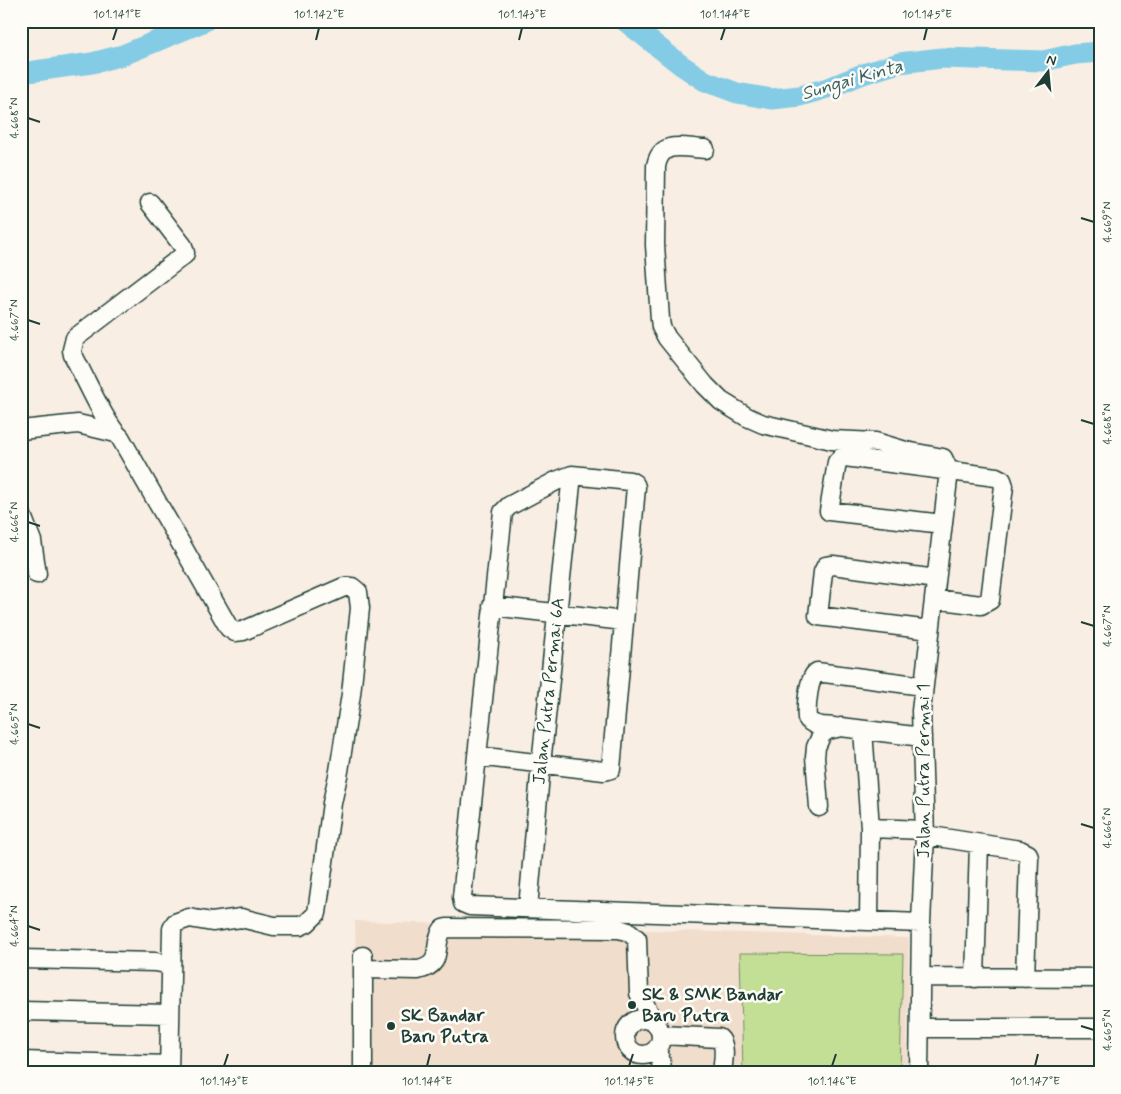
<svg xmlns="http://www.w3.org/2000/svg" width="1121" height="1094" viewBox="0 0 1121 1094" font-family="Mynerve,sans-serif">
  <style>
    .built { fill: #f1ddcb }
    .green { fill: #c3df96; stroke: #718e65 }
    .lines { fill: none; stroke-linecap: round; stroke-linejoin: round }
    .river { stroke: #84cbe5; stroke-width: 21 }
    .minor-casing { stroke: #1f3d34; stroke-width: 21 }
    .minor { stroke: #fdfcf7; stroke-width: 18 }
    .ticks { fill: none; stroke: #1f3d34; stroke-width: 2 }
    .poi-dot { fill: #1f3d34; stroke: #fdfcf7; stroke-width: 2 }
    .labels { text-anchor: middle; dominant-baseline: central; stroke-width: 5; stroke-linejoin: round; paint-order: stroke }
    .street-label { font-size: 18px; fill: #1f3d34; stroke: #fdfcf7 }
    .poi-label { font-size: 18px; font-weight: bold; fill: #1f3d34; stroke: #fdfcf7; text-anchor: start }
    .water-label { font-size: 19px; font-style: italic; fill: #386060; stroke: #fdfcf7 }
    .neatline { fill: none; stroke: #1f3d34; stroke-width: 2 }
    .ticks-label { font-size: 12px; text-anchor: middle; fill: #1f3d34 }
  </style>
  <rect width="100%" height="100%" fill="#f8eee3"/>
  <filter id="ink" filterUnits="userSpaceOnUse"><feTurbulence type="fractalNoise" baseFrequency=".02" numOctaves="2"/><feDisplacementMap in="SourceGraphic" scale="10" xChannelSelector="R" yChannelSelector="G"/><feConvolveMatrix kernelMatrix="1 2 1 2 8 2 1 2 1" color-interpolation-filters="sRGB"/></filter>
  <g filter="url(#ink)">
    <!-- built -->
    <path class="built" d="M355,921L909,938L907,1073H358Z"/>
    <!-- green -->
    <path class="green" d="M740,953L903,954L900,1073H743Z"/>
    <g class="lines">
      <!-- river -->
      <path class="river" d="M625,21L681,65L705,81L737,93L772,99L800,96L831,87L863,74L899,63L942,58L1043,61L1075,54L1100,52
        M21,73L92,63L123,55L205,21"/>
      <defs>
        <path id="minor" d="M705,149C684,148 661,139 656,166L655,245L660,319L661,327L667,338L705,385L721,401L747,417L763,424L832,440L876,442L906,451L943,458L949,471
          M150,203L183,246L185,253L184,255L75,338L72,350L73,355C83,373 106,426 120,437L229,628L235,632L243,631L344,587H352L358,592L360,608L351,694L339,771L332,803L317,913L307,923L300,926H274L241,918L212,922L189,918L175,923L172,929L169,1073
          M21,430L78,424L116,433
          M21,513L32,541L37,574
          M934,599L981,605L990,600L1004,486L1002,480L996,477L845,457H842L837,462L829,511L943,524
          M492,606L624,621
          M930,630L818,616L823,572L826,566L833,565L936,579
          M834,727C825,726 812,727 807,718C806,708 808,677 817,672L923,686
          M863,730L870,828L869,921
          M477,756L604,771L611,769L636,487L635,484L630,481L572,475L556,481L509,506L503,512L462,897L463,903L470,906L921,923
          M819,807L815,757L816,747L822,734L828,730L841,727L922,737
          M870,828L925,830
          M925,835L1020,850L1028,854L1029,858L1025,978
          M528,908L541,764L572,475
          M21,959L156,962L166,964L170,970
          M363,969L418,970C446,964 431,945 443,929L447,928L619,929L629,932L637,939L639,993L654,1022
          M920,977L1100,978
          M975,978L979,844
          M21,1011L170,1014
          M625 1037a18 18 0 1 1 36 0a18 18 0 1 1-36 0Z
          M920,1028H1100
          M662,1035L719,1038C727,1045 723,1062 722,1073
          M658,1048L663,1073
          M21,1061L169,1065
          M363,1073V956
          M919,1073L921,923L925,835L921,711L949,471"/>
      </defs>
      <!-- minor casing -->
      <use href="#minor" class="minor-casing"/>
      <!-- minor -->
      <use href="#minor" class="minor"/>
    </g>
  </g>
  <!-- ticks -->
  <path class="ticks" d="M113,40L117,28M316,40L319,28M519,40L522,28M721,40L725,28M924,40L927,28M28,118L40,122M1081,218L1094,222M28,320L40,324M1081,420L1094,424M28,522L40,526M1081,622L1094,626M28,724L40,728M1081,824L1094,828M28,926L40,930M1081,1026L1094,1030M224,1066L228,1054M427,1066L430,1054M629,1066L633,1054M832,1066L836,1054M1035,1066L1038,1054"/>
  <!-- markers -->
  <g class="poi-dot">
    <circle cx="632" cy="1005" r="5"/>
    <circle cx="391" cy="1026" r="5"/>
  </g>
  <g class="labels">
    <!-- street labels -->
    <g class="street-label">
      <text transform="translate(549 691) rotate(-84)">Jalan Putra Permai 6A</text>
      <text transform="translate(924 771) rotate(-90)">Jalan Putra Permai 1</text>
    </g>
    <!-- poi labels -->
    <g class="poi-label">
      <text x="642" y="995">SK &amp; SMK Bandar<tspan x="642" dy="21">Baru Putra</tspan></text>
      <text x="401" y="1016">SK Bandar<tspan x="401" dy="21">Baru Putra</tspan></text>
    </g>
    <!-- water labels -->
    <g class="water-label">
      <text transform="translate(852 80) rotate(-16)">Sungai Kinta</text>
    </g>
  </g>
  <!-- margin -->
  <rect width="1121" height="1094" fill="none" stroke="#fdfcf7" stroke-width="55"/>
  <!-- north arrow -->
  <g transform="translate(1048 72) rotate(16)" stroke="#fdfcf7" stroke-width="4" paint-order="stroke">
  <path d="M0-4L9 19L0 12L-9 19Z" fill="#1f3d34"/>
  <text y="-8" font-size="14" font-weight="bold" text-anchor="middle" fill="#1f3d34">N</text>
  </g>
  <rect x="28" y="28" width="1066" height="1038" class="neatline"/>
  <g class="ticks-label">
    <text x="117" y="18">101.141°E</text>
    <text x="319" y="18">101.142°E</text>
    <text x="522" y="18">101.143°E</text>
    <text x="725" y="18">101.144°E</text>
    <text x="927" y="18">101.145°E</text>
    <text transform="translate(14 118) rotate(-90)" y="4">4.668°N</text>
    <text transform="translate(1107 222) rotate(-90)" y="4">4.669°N</text>
    <text transform="translate(14 320) rotate(-90)" y="4">4.667°N</text>
    <text transform="translate(1107 424) rotate(-90)" y="4">4.668°N</text>
    <text transform="translate(14 522) rotate(-90)" y="4">4.666°N</text>
    <text transform="translate(1107 626) rotate(-90)" y="4">4.667°N</text>
    <text transform="translate(14 724) rotate(-90)" y="4">4.665°N</text>
    <text transform="translate(1107 828) rotate(-90)" y="4">4.666°N</text>
    <text transform="translate(14 926) rotate(-90)" y="4">4.664°N</text>
    <text transform="translate(1107 1030) rotate(-90)" y="4">4.665°N</text>
    <text x="224" y="1085">101.143°E</text>
    <text x="427" y="1085">101.144°E</text>
    <text x="629" y="1085">101.145°E</text>
    <text x="832" y="1085">101.146°E</text>
    <text x="1035" y="1085">101.147°E</text>
  </g>
</svg>
